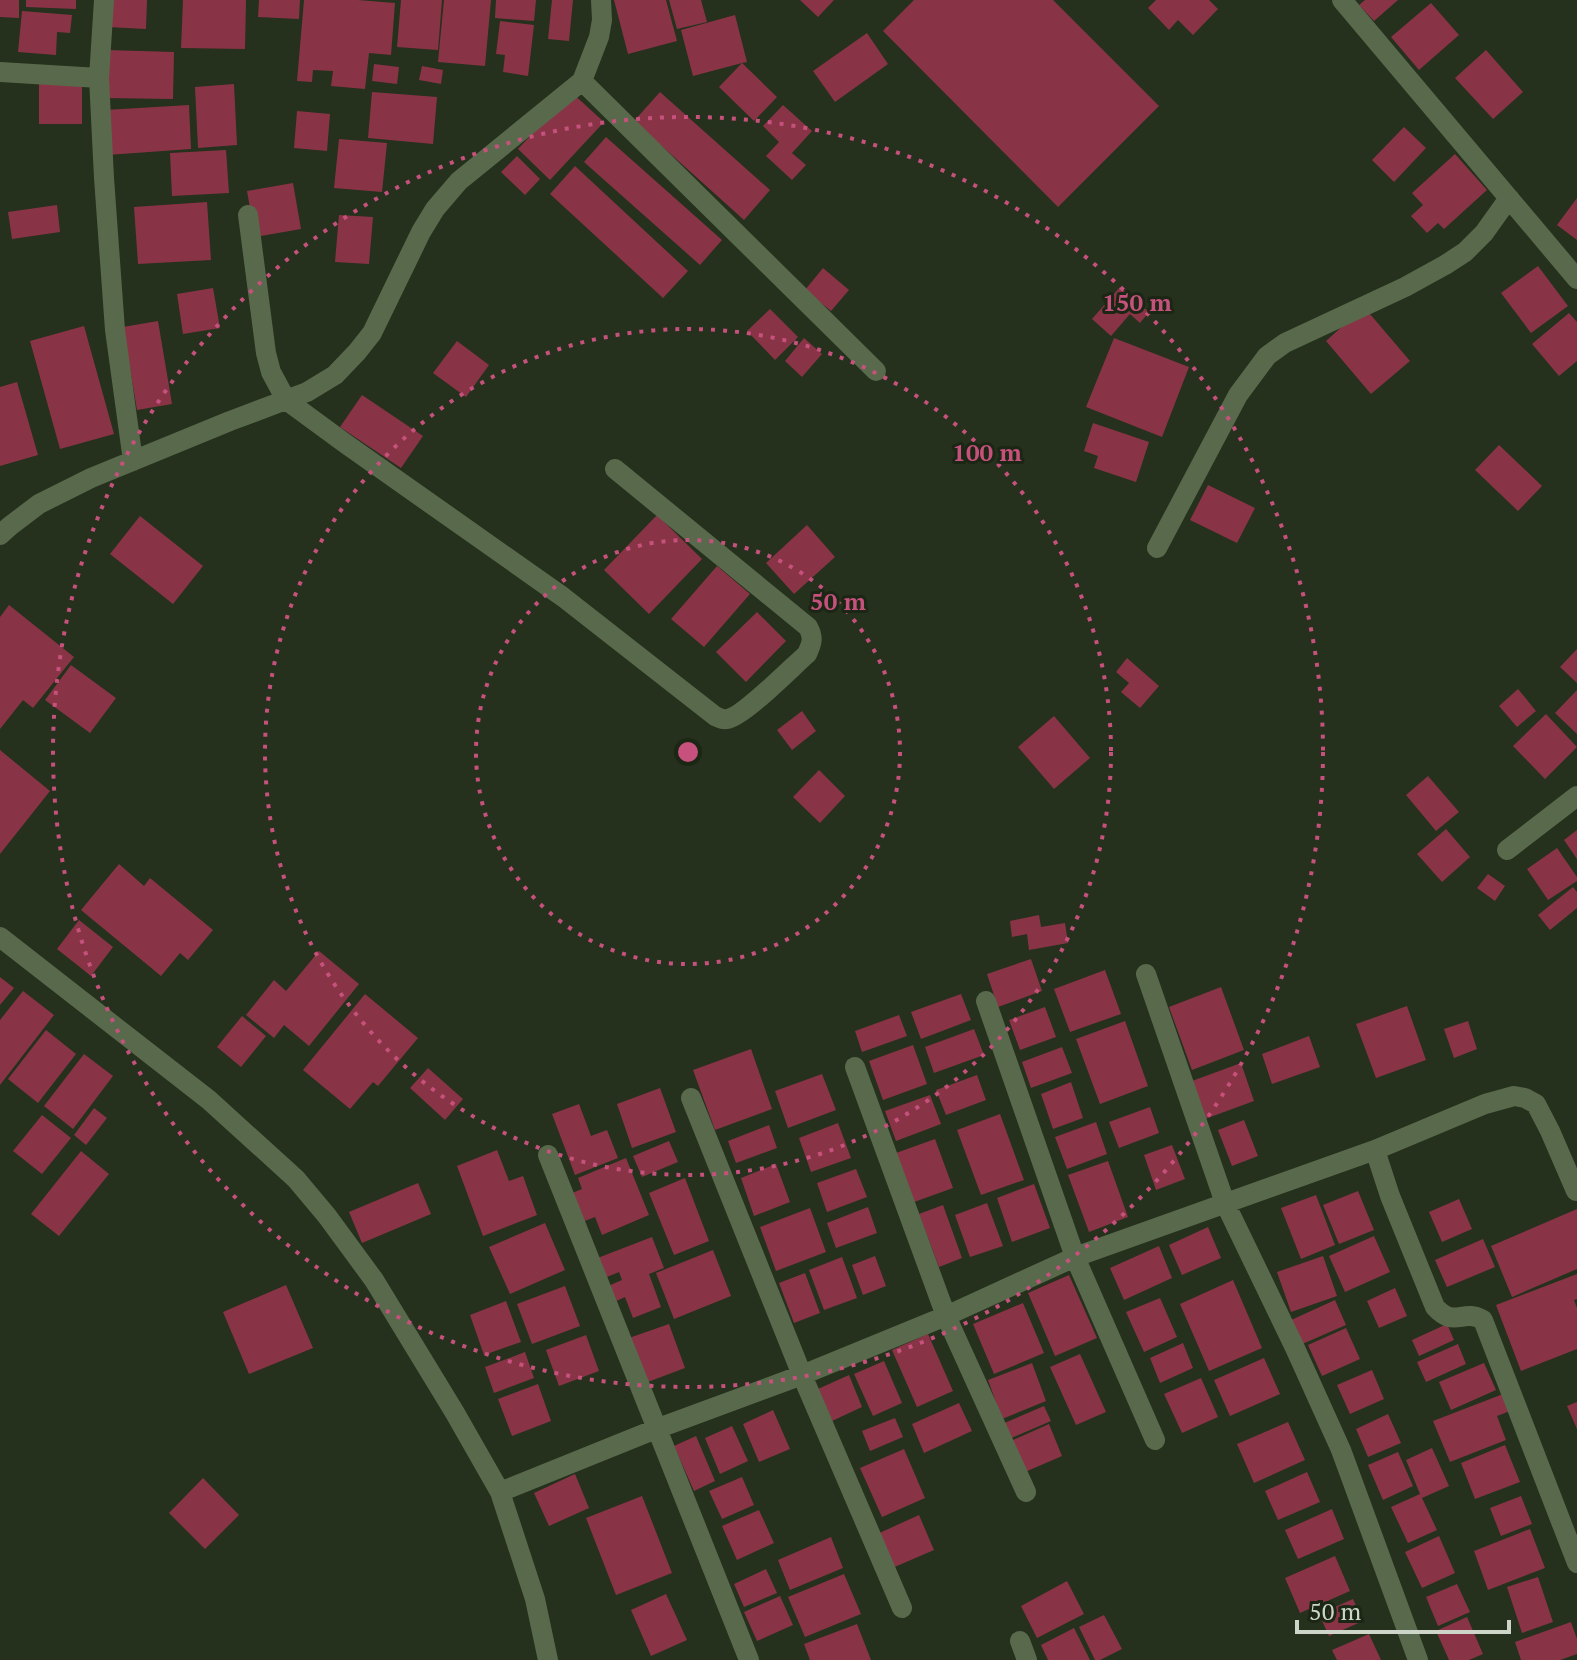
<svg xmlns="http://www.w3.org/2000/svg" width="1577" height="1660" viewBox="0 0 1577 1660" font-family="'PT Serif',serif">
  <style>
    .building { fill: #893446 }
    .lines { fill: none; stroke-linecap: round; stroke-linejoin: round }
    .minor { stroke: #586a4b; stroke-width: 20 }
    .ring { fill: none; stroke: #c5517c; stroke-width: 4; stroke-dasharray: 4 8 }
    .centre { fill: #c5517c; stroke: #1c2614; stroke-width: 4 }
    .ring-label { font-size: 24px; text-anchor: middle; font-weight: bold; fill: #c5517c; stroke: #1c2614; stroke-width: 6; stroke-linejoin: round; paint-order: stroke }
  </style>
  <rect width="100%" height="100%" fill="#25301d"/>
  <!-- building -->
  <path class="building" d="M0,0H19V18L0,17Z
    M26,0H76V9L26,7Z
    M108,0H147L146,29L107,27Z
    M183,0H246L245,49L181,48Z
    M259,0H300L299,19L258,17Z
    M304,0H358L395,3L391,55L369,53L365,89L331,86L333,71L313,70L312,82L297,81Z
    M401,0H442L438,50L397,47Z
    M444,0H491L485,66L438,62Z
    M496,0H536L534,21L495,18Z
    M552,0H573L569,41L548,39Z
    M614,0H666L677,41L628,54Z
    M669,0H701L707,22L677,29Z
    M800,0H834L818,17Z
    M914,0H1053L1159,106L1058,207L883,31Z
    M1156,0H1209L1218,9L1193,35L1178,20L1169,30L1148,8Z
    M1365,0H1398L1374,21L1359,5Z
    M1431,3L1459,35L1419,70L1391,37Z
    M22,11L72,15L70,33L57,32L56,55L18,52Z
    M735,15L747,62L742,63L777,97L754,121L719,87L742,63L693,76L681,30Z
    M500,21L534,25L528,76L503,72L505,55L496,54Z
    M867,33L888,64L835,102L813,71Z
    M107,50L174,52L173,99L105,98Z
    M1486,50L1523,92L1493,119L1455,78Z
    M374,64L399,67L397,84L372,81Z
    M422,66L443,70L441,84L419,80Z
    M82,83V124H39V84Z
    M234,84L237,145L198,148L195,87Z
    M372,92L437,97L433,144L368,138Z
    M571,92L604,122L550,180L518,149Z
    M660,92L770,190L744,220L634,121Z
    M189,105L191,149L107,155L105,110Z
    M783,105L812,131L792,153L806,165L792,180L766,156L779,142L763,126Z
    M297,111L330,114L327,151L294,148Z
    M1404,127L1426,148L1394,182L1372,160Z
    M606,137L722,240L700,265L584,162Z
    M339,139L387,143L382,192L334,188Z
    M226,150L229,193L172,196L170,153Z
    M1455,154L1487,190L1444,229L1438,223L1427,233L1411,216L1423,205L1412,193Z
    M517,156L540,179L525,195L501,172Z
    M575,166L688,271L663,298L550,194Z
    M293,183L301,229L255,237L247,191Z
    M1577,198V240L1557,225Z
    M207,202L211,260L138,264L134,207Z
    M57,205L60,232L12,239L8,212Z
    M339,215L373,217L369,264L335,262Z
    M1538,266L1568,306L1531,333L1501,293Z
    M823,268L849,290L831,311L805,290Z
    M1120,287L1149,312L1140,323L1130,314L1111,336L1092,319Z
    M213,288L220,328L183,334L177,294Z
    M1364,307L1410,361L1371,394L1326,341Z
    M770,309L798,337L775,360L747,331Z
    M1569,313L1577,322V361L1559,376L1532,344Z
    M158,321L172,404L137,410L123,327Z
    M84,326L114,434L60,449L30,341Z
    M804,338L822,354L802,377L785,361Z
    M1114,338L1189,367L1162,437L1086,407Z
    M457,341L489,365L466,397L433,373Z
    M17,382L38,455L0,466V387Z
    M362,395L423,436L401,468L340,427Z
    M1093,423L1149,442L1136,482L1094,468L1098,456L1084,451Z
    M1499,445L1542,486L1518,511L1475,470Z
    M1208,485L1255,508L1237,543L1190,520Z
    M657,515L702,559L649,614L604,570Z
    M140,516L203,566L173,604L110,554Z
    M807,525L835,557L794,594L766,563Z
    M717,566L750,594L704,647L671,619Z
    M9,605L74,657L33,708L23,700L0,729V617Z
    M757,612L786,641L746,682L716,652Z
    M1577,649V683L1560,667Z
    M1127,658L1159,686L1140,708L1121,692L1129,683L1116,672Z
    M71,665L116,698L90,733L45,700Z
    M1518,689L1536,711L1517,727L1499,706Z
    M1577,690V734L1555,713Z
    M802,711L816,731L792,750L777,730Z
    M1546,714L1577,747L1545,779L1513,746Z
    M1054,716L1090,758L1054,789L1018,747Z
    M0,750L50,791L0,854Z
    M819,770L845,796L820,823L793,797Z
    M1428,776L1459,812L1436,831L1406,795Z
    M1446,829L1470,857L1442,882L1417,854Z
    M1577,830V859L1564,840Z
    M1557,848L1577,877V881L1548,900L1527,869Z
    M119,864L144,886L150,878L213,930L188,960L180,953L161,976L81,910Z
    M1488,874L1505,886L1495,901L1477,888Z
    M1573,887L1577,892V908L1550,930L1538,915Z
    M1039,915L1041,927L1065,923L1068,943L1029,950L1027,934L1012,937L1010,921Z
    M79,920L113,947L91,976L57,949Z
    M319,951L359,984L309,1046L284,1025L274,1038L246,1015L274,980L286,991Z
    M1031,959L1042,991L998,1007L987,974Z
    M1105,970L1121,1014L1070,1032L1054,989Z
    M0,977L14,988L0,1005Z
    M1221,987L1244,1050L1192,1070L1169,1007Z
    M23,991L54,1015L0,1085V1020Z
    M365,994L418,1038L378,1086L373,1082L350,1109L303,1070Z
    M961,994L971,1020L921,1039L911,1012Z
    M1407,1006L1426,1060L1376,1078L1356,1024Z
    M1045,1007L1056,1037L1020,1050L1009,1020Z
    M899,1015L907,1036L862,1052L855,1031Z
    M242,1016L266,1036L241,1067L217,1047Z
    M1125,1021L1148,1086L1100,1104L1076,1039Z
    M1468,1021L1477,1049L1454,1058L1444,1029Z
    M974,1029L984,1055L934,1073L925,1047Z
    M46,1030L76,1054L38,1103L8,1079Z
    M1309,1036L1320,1067L1272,1084L1262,1054Z
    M913,1045L927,1084L883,1100L869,1061Z
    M1062,1047L1072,1073L1031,1088L1022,1062Z
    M751,1049L772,1109L715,1130L693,1070Z
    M84,1054L113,1076L73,1129L44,1106Z
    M1241,1063L1254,1101L1205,1119L1192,1081Z
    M428,1068L463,1099L445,1120L410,1088Z
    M822,1074L836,1110L788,1128L775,1091Z
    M977,1075L986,1100L946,1115L936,1090Z
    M1071,1082L1083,1118L1053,1129L1041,1094Z
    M660,1088L676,1132L632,1148L617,1104Z
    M930,1095L941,1124L896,1141L885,1111Z
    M579,1104L591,1136L607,1130L618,1158L575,1175L552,1114Z
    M1150,1107L1159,1133L1119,1148L1109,1122Z
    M94,1108L107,1118L86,1145L74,1135Z
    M1000,1114L1024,1180L981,1195L957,1130Z
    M42,1115L71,1138L42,1174L13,1151Z
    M1244,1120L1258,1156L1232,1166L1218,1130Z
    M1096,1122L1107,1154L1067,1169L1055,1137Z
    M838,1123L851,1158L811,1172L799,1138Z
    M769,1125L777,1148L736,1163L728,1141Z
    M935,1139L953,1188L914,1202L896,1153Z
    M669,1141L678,1162L642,1177L633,1156Z
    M1172,1145L1185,1179L1156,1190L1144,1155Z
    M497,1150L509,1181L523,1176L537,1215L483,1236L457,1166Z
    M81,1151L109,1174L59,1236L31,1214Z
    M626,1158L649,1215L602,1235L595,1217L582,1222L570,1194L582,1189L578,1178Z
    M1108,1161L1128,1217L1089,1232L1068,1175Z
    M776,1164L790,1202L754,1216L741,1178Z
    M856,1169L867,1197L827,1212L817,1183Z
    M685,1178L709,1241L674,1255L649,1193Z
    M418,1183L431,1214L362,1243L349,1212Z
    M1034,1184L1050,1228L1012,1242L997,1198Z
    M1358,1191L1374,1230L1339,1244L1323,1205Z
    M1316,1195L1335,1245L1301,1259L1281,1208Z
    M1459,1199L1472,1229L1442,1242L1429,1212Z
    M987,1203L1003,1246L970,1257L955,1215Z
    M943,1205L962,1258L939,1267L919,1214Z
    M868,1207L877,1233L836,1248L827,1223Z
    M810,1208L826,1252L776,1271L760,1227Z
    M1577,1209V1269L1512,1297L1491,1246Z
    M545,1223L565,1270L510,1294L489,1247Z
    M1208,1227L1221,1258L1182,1275L1169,1245Z
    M1374,1236L1390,1272L1345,1292L1329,1256Z
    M652,1237L664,1268L649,1274L661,1307L633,1318L625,1297L612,1303L606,1287L622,1280L619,1272L602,1279L595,1259Z
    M1483,1239L1495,1267L1447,1287L1435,1260Z
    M1159,1246L1172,1278L1124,1300L1110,1268Z
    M713,1250L731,1296L674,1319L656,1273Z
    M875,1256L886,1286L863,1295L852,1265Z
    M1323,1256L1337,1296L1291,1312L1277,1272Z
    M842,1257L857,1298L824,1310L809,1270Z
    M805,1273L820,1313L794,1323L779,1283Z
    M1577,1274V1299L1574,1300L1577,1308V1349L1521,1371L1496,1305Z
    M1069,1275L1097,1338L1055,1356L1028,1293Z
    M1233,1280L1262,1348L1209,1371L1180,1304Z
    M286,1285L313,1348L249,1374L223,1312Z
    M565,1286L580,1326L532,1344L517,1304Z
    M1395,1288L1407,1316L1379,1328L1367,1301Z
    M1160,1298L1177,1337L1144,1352L1126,1312Z
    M1335,1300L1346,1325L1300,1345L1289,1321Z
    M506,1301L521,1342L484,1355L470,1315Z
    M1023,1303L1044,1353L994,1374L973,1324Z
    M669,1324L685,1368L645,1383L629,1338Z
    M1447,1324L1454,1340L1419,1356L1412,1340Z
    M1346,1328L1360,1359L1322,1376L1308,1345Z
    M928,1334L953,1391L917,1407L892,1350Z
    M586,1335L599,1371L559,1386L546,1350Z
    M1183,1343L1193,1368L1160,1383L1150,1358Z
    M1458,1344L1466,1364L1426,1382L1417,1362Z
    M525,1352L534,1378L494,1393L485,1367Z
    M1080,1354L1106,1412L1076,1425L1050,1367Z
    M1264,1358L1280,1394L1230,1416L1214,1380Z
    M884,1361L902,1403L873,1416L854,1374Z
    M1032,1363L1046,1401L1002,1419L988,1380Z
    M1484,1363L1496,1390L1451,1410L1439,1382Z
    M1372,1370L1384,1399L1350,1414L1337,1385Z
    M849,1375L862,1407L832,1421L818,1389Z
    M1201,1378L1218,1417L1182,1433L1164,1394Z
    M538,1384L551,1421L512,1436L498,1399Z
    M1503,1394L1510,1411L1497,1416L1506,1440L1450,1462L1433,1421Z
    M1577,1402V1429L1567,1406Z
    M959,1403L972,1431L924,1453L912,1424Z
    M1044,1406L1051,1421L1009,1439L1002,1424Z
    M773,1410L790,1449L759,1462L743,1424Z
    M1388,1414L1401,1443L1368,1457L1356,1429Z
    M895,1418L903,1437L870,1451L862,1431Z
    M1288,1422L1305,1460L1254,1483L1237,1444Z
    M1049,1424L1062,1456L1025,1472L1011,1441Z
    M732,1426L748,1461L720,1474L705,1438Z
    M696,1436L715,1481L694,1491L674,1446Z
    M1505,1445L1520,1482L1475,1499L1461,1463Z
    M1432,1448L1449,1486L1422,1498L1437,1530L1408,1543L1391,1507L1420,1494L1406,1460Z
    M904,1449L925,1498L882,1517L860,1468Z
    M1398,1452L1413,1486L1383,1500L1368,1465Z
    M1307,1472L1320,1502L1278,1520L1265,1491Z
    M575,1474L589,1508L549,1526L534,1493Z
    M742,1477L754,1505L722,1519L709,1491Z
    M203,1478L239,1515L205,1549L169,1513Z
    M642,1496L672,1573L616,1595L586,1518Z
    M1521,1496L1532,1524L1501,1536L1490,1508Z
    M1332,1509L1344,1539L1298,1559L1285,1530Z
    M759,1510L774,1543L737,1560L722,1526Z
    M919,1515L934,1550L890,1569L875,1535Z
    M1530,1529L1545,1568L1488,1590L1474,1551Z
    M1439,1536L1455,1573L1422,1588L1405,1552Z
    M831,1537L843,1568L790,1590L778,1560Z
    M1335,1556L1350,1591L1300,1613L1285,1578Z
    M766,1569L777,1593L744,1607L734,1584Z
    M844,1574L861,1614L805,1637L788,1597Z
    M1538,1577L1553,1622L1522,1633L1507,1587Z
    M1067,1581L1084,1614L1037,1638L1021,1606Z
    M1457,1584L1470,1612L1438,1626L1426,1597Z
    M666,1594L687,1640L651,1656L631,1610Z
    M780,1596L793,1625L757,1641L744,1612Z
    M1353,1599L1363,1621L1329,1636L1319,1614Z
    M1104,1615L1122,1649L1100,1660H1095L1079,1627Z
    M1467,1617L1483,1654L1469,1660H1449L1436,1631Z
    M1571,1622L1577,1639V1654L1560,1660H1521L1515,1642Z
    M857,1624L871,1660H810L804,1644Z
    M1074,1628L1090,1660H1048L1041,1645Z
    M1369,1634L1381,1660H1337L1332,1650Z"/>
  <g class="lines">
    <!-- minor -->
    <path class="minor" d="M104,0L99,78L104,178L115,330L133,461
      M1342,0L1577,279
      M0,72L99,78
      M582,81L876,371
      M248,215L266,353L271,372L286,400L346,444L563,597L715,716C719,718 722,720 727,719C742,718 793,666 807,654C812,643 814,638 808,627L615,469
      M0,535L10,526L39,504L91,478L230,421L307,392L335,375L357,352L372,333L421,232L435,209L459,181L582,81L599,37L602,20L601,0
      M1157,548L1238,395L1267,356L1285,343L1405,287L1445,265L1465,252L1484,233L1509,198
      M1507,850L1577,796
      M0,937L209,1100L296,1179L327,1216L374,1280L455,1413L500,1492L535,1599L548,1660
      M1146,974L1225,1203L1295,1348L1341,1450L1418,1660
      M986,1001L1075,1257L1155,1440
      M855,1067L946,1316L1026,1492
      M691,1098L802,1375L902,1608
      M1375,1150L1485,1104L1514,1096L1525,1098L1536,1104L1550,1131L1576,1191
      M548,1155L749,1660
      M500,1492L656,1429L802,1375L946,1316L1075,1257L1375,1150L1390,1196L1435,1307C1455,1329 1462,1308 1483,1320L1577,1563
      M1020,1641L1027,1660"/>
  </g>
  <!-- distance rings -->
  <g class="ring">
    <circle cx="688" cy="752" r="212"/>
    <circle cx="688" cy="752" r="423"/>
    <circle cx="688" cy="752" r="635"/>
  </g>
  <circle cx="688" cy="752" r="12" class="centre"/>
  <g class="ring-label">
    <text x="1137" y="311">150 m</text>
    <text x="987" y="461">100 m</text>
    <text x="838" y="610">50 m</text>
  </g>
  <!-- scale -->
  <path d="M1297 1620v12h212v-12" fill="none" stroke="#cdd5c9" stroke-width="4"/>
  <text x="1309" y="1620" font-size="24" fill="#cdd5c9" stroke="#1c2614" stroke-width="6" paint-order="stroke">50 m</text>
</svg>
